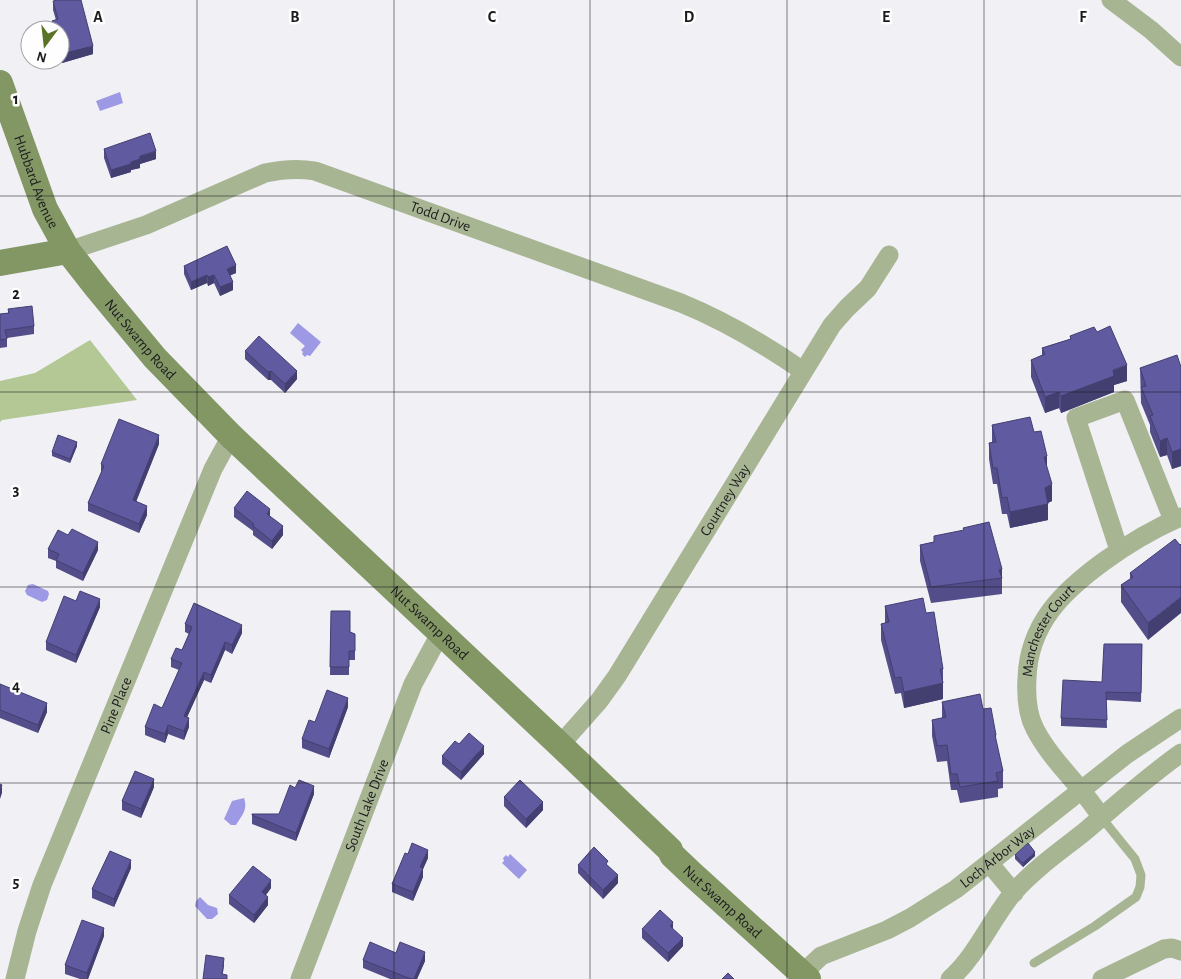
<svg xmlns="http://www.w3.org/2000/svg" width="1181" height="979" viewBox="0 0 1181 979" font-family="'Alegreya Sans',sans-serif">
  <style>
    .green { fill: #b4c896 }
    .water { fill: #9d99e4 }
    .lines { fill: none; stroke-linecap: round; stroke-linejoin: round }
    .lane { stroke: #a7b593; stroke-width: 9 }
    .street { stroke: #a7b593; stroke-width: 19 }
    .secondary { stroke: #839765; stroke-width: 26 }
    .wall { fill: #534d8a }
    .shaded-wall { fill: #433f70 }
    .building { fill: #605aa0; stroke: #433f70 }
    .grid { fill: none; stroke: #1b1b1d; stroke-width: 1; stroke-opacity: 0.55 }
    .labels { text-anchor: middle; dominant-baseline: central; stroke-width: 5; stroke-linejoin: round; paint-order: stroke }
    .street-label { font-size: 15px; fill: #1b1b1d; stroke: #fefeff }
    .grid-label { font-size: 16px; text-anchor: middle; font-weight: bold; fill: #1b1b1d; stroke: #fefeff; stroke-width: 5; stroke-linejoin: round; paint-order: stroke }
  </style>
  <rect width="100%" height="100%" fill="#f0f0f5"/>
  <!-- green -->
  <path class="green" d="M90,340L137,400L2,420L0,422V381L35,373Z"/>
  <!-- water -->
  <path class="water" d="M120,92L123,103L100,111L96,101Z
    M298,323L321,342L310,356L307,355L305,357L302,354L303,352L301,350L305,346L290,333Z
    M33,584L48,591L49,594L47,600L42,602L27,595L25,591L28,585Z
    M244,798C248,810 242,815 236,825H231L224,819L232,801Z
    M510,854L527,870L519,879L502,863L504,861L503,858L506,855L508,857Z
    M200,897L208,905L217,908L218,914L212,919H207L195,906L196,901Z"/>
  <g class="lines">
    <!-- lane -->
    <path class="lane" d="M1034,963L1095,926L1136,897L1140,887L1141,875L1135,859L1101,817"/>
    <!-- street -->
    <g class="street">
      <path d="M1111,0L1151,30L1181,57"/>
      <path id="s1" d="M68,251L146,225L265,173C283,169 298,168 315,171L681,303C725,321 764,344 803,371"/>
      <path d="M1119,550L1076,418L1125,400L1173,520"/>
      <path id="s2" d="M560,745L599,701L617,676L832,325L847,308L868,288L889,255"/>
      <path id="s3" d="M1101,817C1082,786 1052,762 1035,729C1027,714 1026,695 1027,678C1029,624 1062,592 1103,562C1128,544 1153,529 1181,517"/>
      <path d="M990,864L1014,893"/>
      <path id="s4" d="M802,974L821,956L887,930L910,918L956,889L1127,754L1181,718"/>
      <path id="s5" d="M15,979L27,931L42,885L213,469L231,436"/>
      <path id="s6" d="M300,979L413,684L440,634"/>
      <path d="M950,979C977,955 990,921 1013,893C1033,870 1059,852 1083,833C1115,806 1147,777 1181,753"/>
      <path d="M1102,979L1164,949L1172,948L1181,951"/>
    </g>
    <!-- secondary -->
    <g class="secondary">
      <path id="s7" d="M0,83L45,209L68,251L97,288L155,358L231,436L560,745L670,850L672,855L692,874L808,979"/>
      <path d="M0,263L68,251"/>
    </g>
  </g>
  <!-- wall -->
  <path class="wall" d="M53,1L93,54L62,63L60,57V30H53L52,29V21L56,20L53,10Z
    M104,149L156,159L140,164V168L131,170V172L111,178L104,158Z
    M184,266L236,273L230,275L233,290L220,296L214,283L208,286L207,283L191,290L184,274Z
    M8,309L34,326V334L7,338V347L0,348V314L8,313Z
    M1070,336L1127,381L1114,385V392L1061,413L1059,408L1045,413L1031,377V360L1042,355V348L1070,339Z
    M245,351L297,379L285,393L271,380H268L245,359Z
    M1181,367V466L1172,469L1167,455L1160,457L1150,432V425L1141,403L1140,368Z
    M992,425L1034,432L1047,469L1052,501L1048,503V520L1010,528L1007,514H1002L997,484H993L989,459V443L992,442Z
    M159,444L136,502L147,515L139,533L88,511V503L101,473V464Z
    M77,446L70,463L52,456V452Z
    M234,508L270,516L283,535L272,549L253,535V531L234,517Z
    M68,535L98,550L83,581L56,568V561L48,558V549Z
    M934,536L1002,569V594L931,603L920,561V545L934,542Z
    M1180,545L1148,640L1121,602V585L1130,579V573Z
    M76,601L100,607L76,663L46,650V642Z
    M885,606L926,613L943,669V699L904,708L901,693L895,694L881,640V624L885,623Z
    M331,611L350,632L355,634V660H349V675H330Z
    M185,624L242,633L232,654L225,650L211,683L204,680L187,717L189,727L184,740L168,734L165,743L145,735V727L162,708L179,670L171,667V659L182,650L189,634L185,632Z
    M1142,644L1141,702L1106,700L1107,728L1061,726V718L1102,682Z
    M0,684L47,712L38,733L0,718Z
    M942,702L983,709L996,735V742L1003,771V788L998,789V797L960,803L957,790H951L947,761L937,762L932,736V720L942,718Z
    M348,707L329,758L302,748V739Z
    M459,744L484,754L461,780L442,764V756Z
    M154,787L141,818L122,810V801Z
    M295,788L314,794L296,841L252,824V815L279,814Z
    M504,797L543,810L526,828L504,806Z
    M408,854L428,858L423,869V877L413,901L392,892V884Z
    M1015,855L1035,856L1023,867L1015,859Z
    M578,865L608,866L618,883L603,899L578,873Z
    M131,868L114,907L92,898V889Z
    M271,888L266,895L268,905L254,923L229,904V895Z
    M642,929H673L683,946L668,962L642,938Z
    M104,936L88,979H80L65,974V965Z
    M396,953L425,961L417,979H390L363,968V960Z"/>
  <!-- shaded-wall -->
  <path class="shaded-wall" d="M93,46V54L62,63V54Z
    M156,151V159L140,164V168L131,170V172L111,178V170L131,162L140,156Z
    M236,265V273L227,277V269Z
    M207,275V283L191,290V282Z
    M214,275V283L208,286V277Z
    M233,282V290L220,296V287Z
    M1127,365V381L1114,385V392L1061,413V396L1113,370Z
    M271,371V380H268V372Z
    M297,371V379L285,393V384Z
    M1059,392V408L1045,413V397Z
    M159,435V444L133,509V500Z
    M1167,438V455L1160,457V441Z
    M77,442V446L70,463V459Z
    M1181,449V466L1172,469V452Z
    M1047,456V472L1044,457Z
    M1052,484V501L1045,504V488Z
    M1048,504V520L1010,528V512Z
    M147,506V515L139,533V524Z
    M270,509V517L267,514Z
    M283,526V535L272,549V541Z
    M98,542V550L83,581V573Z
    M1002,569V585V578L999,570Z
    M1181,597V613L1148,640V623Z
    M100,599V607L76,663V655Z
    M242,625V633L232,654V645Z
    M225,642V650L211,683V675Z
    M204,672V680L184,724V716Z
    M943,683V699L904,708V692Z
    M348,698V707L329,758V749Z
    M47,703V712L38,733V725Z
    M189,718V727L184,740V731Z
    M168,725V734L165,743V734Z
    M484,746V754L461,780V772Z
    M154,779V787L141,818V809Z
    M2,785V793L0,799V791Z
    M314,786V794L296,841V833Z
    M543,802V810L526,828V819Z
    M428,850V858L423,869V877L413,901V892L420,867Z
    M1035,852V856L1023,867V863Z
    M131,860V868L114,907V899Z
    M618,875V883L603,899V890Z
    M271,880V888L262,900V892Z
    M268,897V905L254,923V915Z
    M673,922V931L670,926Z
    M104,928V936L88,979H87V973Z
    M683,938V946L668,962V953Z
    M425,952V961L417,979H414Z
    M224,958V966L222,979V974Z"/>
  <!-- building -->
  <path class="building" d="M58,0H81L93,46L62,54L60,48V30H55L52,21L58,19L53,1Z
    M150,133L156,151L140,156V159L131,162V164L111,170L104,149Z
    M227,246L236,265L227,269L233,282L220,287L214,275L208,277L207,275L191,282L184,266Z
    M32,306L34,326L5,330L7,339L0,340V314L9,313L8,309Z
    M1110,326L1127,365L1113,370L1114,376L1061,396L1059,392L1045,397L1031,360L1045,354L1042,348L1071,339L1070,336L1094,327L1097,332Z
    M259,336L297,371L285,384L271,371L268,372L245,351Z
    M1177,355L1181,367V449L1172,452L1167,438L1160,441L1150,416L1153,415L1141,387L1146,386L1140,368Z
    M1030,417L1034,432L1041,431L1047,456L1044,457L1052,484L1045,488L1048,504L1010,512L1007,497L1002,498L997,468H993L989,443L996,442L992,425Z
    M119,419L159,435L133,500L147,506L139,524L88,503L104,466L101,464Z
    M58,435L77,442L70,459L52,452Z
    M247,491L270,509L267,514L283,526L272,541L253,526L254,524L234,508Z
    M989,522L1002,569L999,570L1002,578L931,587L920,545L934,542V536L964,530L963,528Z
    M72,529L98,542L83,573L56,560L59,554L48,549L58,530L68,535Z
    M1175,539L1180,545L1181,544V597L1148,623L1121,585L1133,577L1130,573Z
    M80,591L100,599L76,655L46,642L64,596L76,601Z
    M923,598L926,613L934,612L943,669H940L943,683L904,692L901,677L895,678L881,624L889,622L885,606Z
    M194,603L242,625L232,645L225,642L211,675L204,672L184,716L189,718L184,731L168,725L165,734L145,727L154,704L162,708L182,663L171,659L176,648L182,650L192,627L185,624Z
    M331,611H350V632L355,634V651H349V667H330Z
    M1104,644H1142L1141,693L1106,692L1107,720L1061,718L1063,680L1102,682Z
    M0,684L47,703L38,725L0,710Z
    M327,690L348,698L329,749L302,739L309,720L315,722Z
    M980,694L983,709L991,708L996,735H995L1003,771L996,773L998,781L960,787L957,774H951L947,745L937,746L932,720L946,717L942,702Z
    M469,733L484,746L461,772L442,756L455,741L459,744Z
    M135,771L154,779L141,809L122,801Z
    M299,780L314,786L296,833L252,815V814H279L290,785L295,788Z
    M520,780L543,802L526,819L504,797Z
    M0,784L2,785L0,791Z
    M412,843L428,850L420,867L423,868L413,892L392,884L405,853L408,854Z
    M1028,843L1035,852L1023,863L1015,855Z
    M594,847L608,861L606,864L618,875L603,890L578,865Z
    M110,851L131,860L114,899L92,889Z
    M253,866L271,880L262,892L268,897L254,915L229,895Z
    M660,910L673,922L670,926L683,938L668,953L642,929Z
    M82,920L104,928L87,973L65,965Z
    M370,942L396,953L400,942L425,952L414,979H411L363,960Z
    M206,955L224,958L222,974L227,975V979H203Z
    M728,973L734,979H722Z"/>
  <!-- grid -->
  <path class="grid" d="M197,0V979M394,0V979M590,0V979M787,0V979M984,0V979M0,196H1181M0,392H1181M0,587H1181M0,783H1181"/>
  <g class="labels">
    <!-- street labels -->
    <g class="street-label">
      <text stroke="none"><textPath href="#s7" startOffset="105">Hubbard Avenue</textPath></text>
      <text stroke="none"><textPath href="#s1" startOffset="396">Todd Drive</textPath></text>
      <text stroke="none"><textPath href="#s7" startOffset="296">Nut Swamp Road</textPath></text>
      <text stroke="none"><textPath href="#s2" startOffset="296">Courtney Way</textPath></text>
      <text stroke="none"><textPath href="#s7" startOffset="701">Nut Swamp Road</textPath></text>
      <text stroke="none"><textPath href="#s3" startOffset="215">Manchester Court</textPath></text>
      <text stroke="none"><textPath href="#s5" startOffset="292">Pine Place</textPath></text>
      <text stroke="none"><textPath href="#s6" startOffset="186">South Lake Drive</textPath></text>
      <text stroke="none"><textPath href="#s4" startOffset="230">Loch Arbor Way</textPath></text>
      <text stroke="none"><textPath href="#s7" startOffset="1106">Nut Swamp Road</textPath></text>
    </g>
  </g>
  <g class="grid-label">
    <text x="98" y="22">A</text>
    <text x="295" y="22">B</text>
    <text x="492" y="22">C</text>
    <text x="689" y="22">D</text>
    <text x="886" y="22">E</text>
    <text x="1083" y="22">F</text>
    <text x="16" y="104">1</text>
    <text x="16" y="299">2</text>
    <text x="16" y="495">3</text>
    <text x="16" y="691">4</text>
    <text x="16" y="887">5</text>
  </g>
  <!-- north arrow -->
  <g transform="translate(45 45) rotate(195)"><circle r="24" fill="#fefeff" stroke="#a3a3a5"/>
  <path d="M0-4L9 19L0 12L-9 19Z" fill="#5a7427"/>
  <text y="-8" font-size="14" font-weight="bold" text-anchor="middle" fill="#1b1b1d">N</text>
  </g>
</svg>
